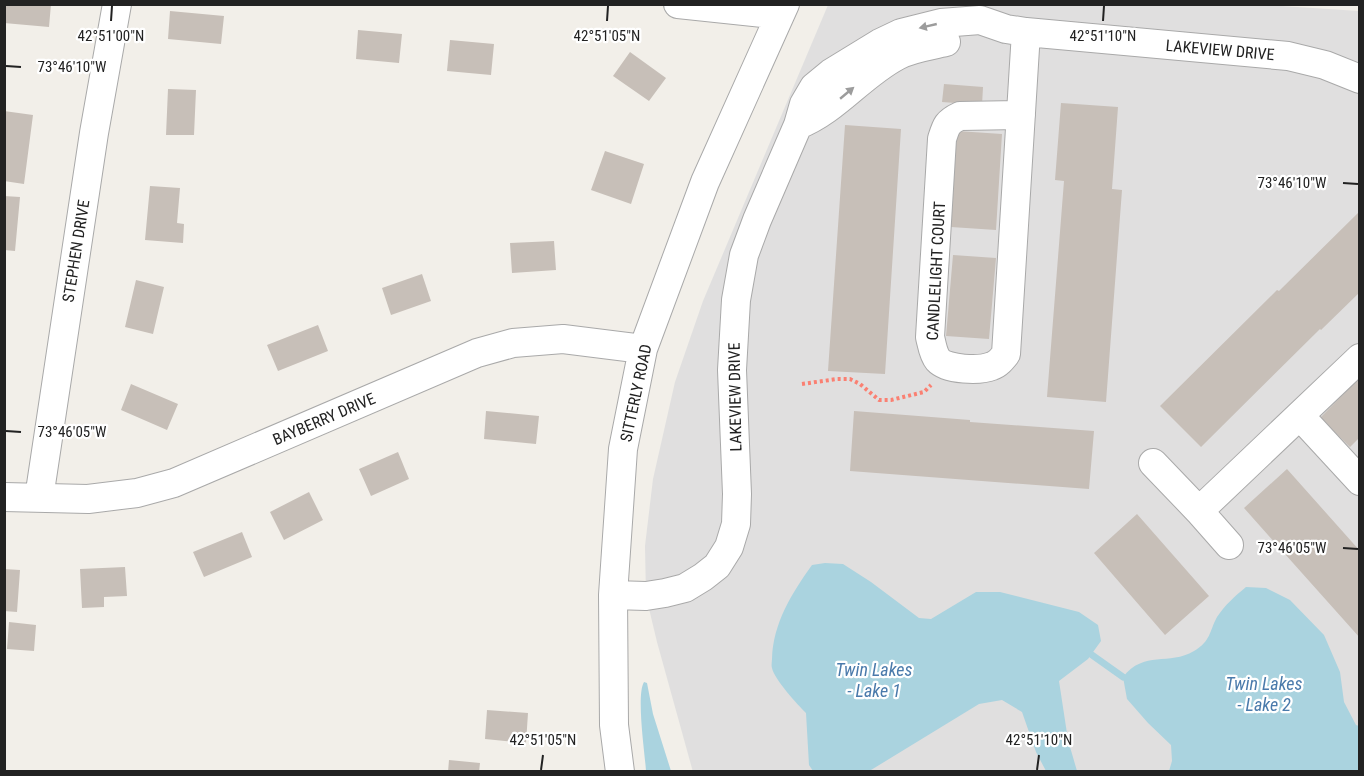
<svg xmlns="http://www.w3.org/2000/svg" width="1364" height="776" viewBox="0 0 1364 776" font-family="'Roboto Condensed',sans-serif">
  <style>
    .residential { fill: #e0dfdf }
    .water { fill: #aad3df }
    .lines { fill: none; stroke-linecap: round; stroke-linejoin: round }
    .stream { stroke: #aad3df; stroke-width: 7 }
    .building { fill: #c7bfb8 }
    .minor-casing { stroke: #a9a9a9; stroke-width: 30 }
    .path { stroke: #fa8072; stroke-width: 4; stroke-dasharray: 3 3; stroke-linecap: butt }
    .minor { stroke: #fff; stroke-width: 28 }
    .oneway { fill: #9c9c9c }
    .ticks { fill: none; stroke: #222; stroke-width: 2 }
    .labels { text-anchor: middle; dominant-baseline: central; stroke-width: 4.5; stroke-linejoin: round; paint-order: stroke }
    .street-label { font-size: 16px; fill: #222; stroke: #fff }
    .water-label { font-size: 18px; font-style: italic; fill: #4a7aab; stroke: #fff }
    .ticks-label { font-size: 15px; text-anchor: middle; fill: #222; stroke: #fff; stroke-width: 4.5; stroke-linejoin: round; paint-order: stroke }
  </style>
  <rect width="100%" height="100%" fill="#f2efe9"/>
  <!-- residential -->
  <path class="residential" d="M1251,4L1359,11V771L693,772L657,642L646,596L645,546L653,479L675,382L703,301L828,5Z"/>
  <!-- water -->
  <path class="water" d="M825,563L843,564L871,582L919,618L931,619L976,592H1000L1079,612L1098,625L1101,641L1088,659L1059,681L1068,740L1077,771H1046L1036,752L1022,712L1002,700L979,704L871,770L863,772L813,771L809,765L806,713C798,705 774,679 772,668C771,665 772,662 772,659C773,623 792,593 812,565Z
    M1246,587L1266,588L1290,600L1324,635L1340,672L1344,702L1356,725L1359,726V771H1169L1172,761L1171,745L1148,723L1127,699L1123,677C1144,650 1169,666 1194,651C1211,641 1209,632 1217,617C1225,605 1235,596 1246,587Z
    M644,682L647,683L653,714L671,771H646C645,754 636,695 644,682Z"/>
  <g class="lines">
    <!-- stream -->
    <path class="stream" d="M1092,655L1123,677"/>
  </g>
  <!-- building -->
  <path class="building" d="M4,4H51L49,27L4,23Z
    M170,11L224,16L221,44L168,39Z
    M358,30L402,34L399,63L356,59Z
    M450,40L494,44L491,75L447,71Z
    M630,52L666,78L649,101L613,76Z
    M944,84L983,87L982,105L942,102Z
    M168,89L196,90L194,135H166Z
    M1061,103L1118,107L1112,189L1122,190L1106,402L1047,397L1064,181L1055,180Z
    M4,111L33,115L24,184L4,181Z
    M845,125L901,129L885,374L828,371Z
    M957,131L1002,134L996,230L951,227Z
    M605,151L644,164L631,204L591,190Z
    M150,186L180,188L177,223L184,224L183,243L145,240Z
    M4,196L20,197L15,251L4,250Z
    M1360,211V292L1321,330L1320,329L1201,447L1160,406L1277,290L1279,291Z
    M554,241L556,270L512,273L510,243Z
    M953,255L996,258L989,339L946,336Z
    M422,274L431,301L391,315L382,288Z
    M136,280L164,287L153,334L125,327Z
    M318,325L328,351L278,371L267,345Z
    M1360,377V437L1350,447L1320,418Z
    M131,384L178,404L167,430L121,410Z
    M486,411L539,416L536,444L484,439Z
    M854,411L970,420V422L1094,431L1089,489L850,471Z
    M398,452L409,479L371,496L359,469Z
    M1287,469L1360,551V638L1244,508Z
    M309,492L323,520L284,540L270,512Z
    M1137,514L1209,596L1165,635L1094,553Z
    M242,532L252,557L204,577L193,552Z
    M125,567L127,596L104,597V607L82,608L80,569Z
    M4,569L20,570L17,612L4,611Z
    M9,622L36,625L34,651L7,649Z
    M487,710L528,713L526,743L485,739Z
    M449,760L480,763L479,772H448Z"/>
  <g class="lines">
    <defs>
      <path id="minor" d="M678,4L780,15
        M1021,115L960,116C947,122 946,126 942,139L930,337C932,345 933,354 938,360C947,370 980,371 992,366C998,364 1002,359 1006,354L1026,32
        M798,125C836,110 861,75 897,56C911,48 930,46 946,42
        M1300,416L1360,481
        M1153,463L1199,511L1229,545
        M4,497L88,499L137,493L174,483L477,353L513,343L563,339L643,349
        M39,498L94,133L117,4
        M1199,511L1360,358
        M613,595L646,596L665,593L685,588L703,577L717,566L729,547L736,524L737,494L732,370L736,300L744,255L757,220L798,125L804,104L814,87L831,73L880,43L901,33L941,23L980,20L1006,29L1026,32L1288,56L1325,65L1360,79
        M620,772L614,725L613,595L623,449L643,349L705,182L785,4"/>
    </defs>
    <!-- minor casing -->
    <use href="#minor" class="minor-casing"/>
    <!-- path -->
    <path class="path" d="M802,384L837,379H850L860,384L879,400H891L924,392L931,385"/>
    <!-- minor -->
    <use href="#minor" class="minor"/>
  </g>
  <!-- one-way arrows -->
  <defs><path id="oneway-solid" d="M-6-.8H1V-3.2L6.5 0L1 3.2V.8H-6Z" transform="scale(1.5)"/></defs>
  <g class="oneway">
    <use href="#oneway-solid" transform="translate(928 26) rotate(167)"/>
    <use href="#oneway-solid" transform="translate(847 93) rotate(-40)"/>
  </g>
  <!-- ticks -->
  <path class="ticks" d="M111,21L112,6M607,21L608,6M1103,21L1104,6M6,66L21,67M1343,183L1358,184M6,431L21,432M1343,548L1358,549M541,770L543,755M1037,770L1039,755"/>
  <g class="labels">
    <!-- street labels -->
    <g class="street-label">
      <text transform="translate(1220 50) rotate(5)">LAKEVIEW DRIVE</text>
      <text transform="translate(76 251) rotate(-81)">STEPHEN DRIVE</text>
      <text transform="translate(936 271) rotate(-87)">CANDLELIGHT COURT</text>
      <text transform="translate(636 393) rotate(-78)">SITTERLY ROAD</text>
      <text transform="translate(735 397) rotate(-91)">LAKEVIEW DRIVE</text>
      <text transform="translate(324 419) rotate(-23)">BAYBERRY DRIVE</text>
    </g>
    <!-- water labels -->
    <g class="water-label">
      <text x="874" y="669">Twin Lakes<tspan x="874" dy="21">- Lake 1</tspan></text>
      <text x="1264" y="683">Twin Lakes<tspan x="1264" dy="21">- Lake 2</tspan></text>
    </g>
  </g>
  <g class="ticks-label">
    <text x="111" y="41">42°51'00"N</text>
    <text x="607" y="41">42°51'05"N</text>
    <text x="1103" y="41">42°51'10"N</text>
    <text x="72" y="72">73°46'10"W</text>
    <text x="1292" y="188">73°46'10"W</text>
    <text x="72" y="437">73°46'05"W</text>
    <text x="1292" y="553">73°46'05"W</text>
    <text x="543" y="745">42°51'05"N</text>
    <text x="1039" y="745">42°51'10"N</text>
  </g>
  <!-- border -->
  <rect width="1364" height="776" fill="none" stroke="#222222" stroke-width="12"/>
</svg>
